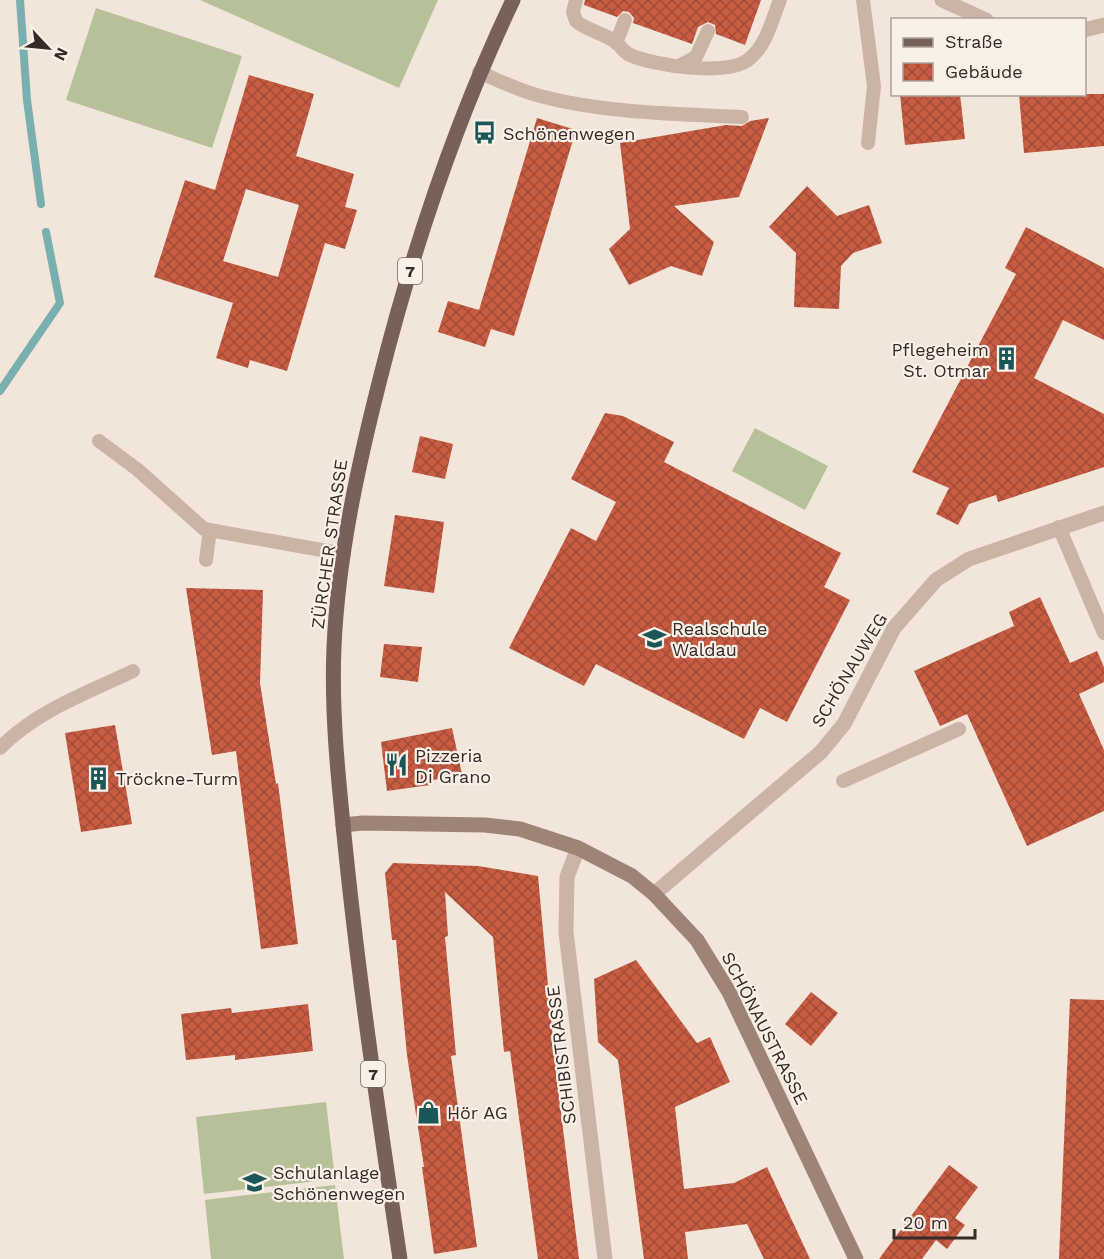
<svg xmlns="http://www.w3.org/2000/svg" width="1104" height="1259" viewBox="0 0 1104 1259" font-family="'Work Sans',sans-serif">
  <style>
    .pitch { fill: #b6c19a }
    .lines { fill: none; stroke-linecap: round; stroke-linejoin: round }
    .stream { stroke: #79afae; stroke-width: 8 }
    .building { fill: url(#building-cross-hatch); fill-rule: evenodd }
    .lane { stroke: #cab4a6; stroke-width: 14 }
    .street { stroke: #cab4a6; stroke-width: 15 }
    .secondary { stroke: #9e8377; stroke-width: 15 }
    .primary { stroke: #786158; stroke-width: 15 }
    .labels { text-anchor: middle; dominant-baseline: central; stroke-width: 4.5; stroke-linejoin: round; paint-order: stroke }
    .shield { fill: #f9f0e7; stroke: #706661; stroke-width: 1.5 }
    .shield-label { font-size: 16px; font-weight: bold; fill: #362b27 }
    .poi-label { font-size: 18px; fill: #362b27; stroke: #f9f0e7; text-anchor: start }
    .street-label { font-size: 18px; fill: #362b27; stroke: #f9f0e7 }
  </style>
  <defs>
    <pattern id="building-cross-hatch" width="8" height="8" patternUnits="userSpaceOnUse" patternTransform="scale(1.5)"><rect width="8" height="8" fill="#c75c43"/><path d="M0 0l8 8M0 8l8-8" fill="none" stroke="#a24c38"/></pattern>
  </defs>
  <rect width="100%" height="100%" fill="#f2e5da"/>
  <!-- pitch -->
  <path class="pitch" d="M200,0H438L399,88Z
    M96,8L242,56L212,148L66,100Z
    M755,428L828,466L805,510L732,471Z
    M326,1102L335,1179L204,1194L196,1117Z
    M335,1185L344,1259H211L205,1200Z"/>
  <g class="lines">
    <!-- stream -->
    <path class="stream" d="M20,0L27,100L41,204
      M0,391L60,303L46,232"/>
  </g>
  <!-- building -->
  <path class="building" d="M585,0H761L745,45L716,34L715,25L708,22L698,27L692,44L633,23L634,18L629,12L623,11L617,17L584,5Z
    M249,75L314,94L296,156L354,174L345,207L357,210L345,249L325,243L287,371L250,360L248,368L216,358L233,303L154,277L185,180L215,190ZM246,189L299,205L278,277L223,261Z
    M900,94H960L965,139L905,145Z
    M1019,94H1104V146L1024,153Z
    M537,118L576,130L514,336L491,329L485,347L438,332L448,301L479,310Z
    M769,118L739,197L674,206L714,242L702,276L671,266L629,285L609,249L630,229L620,143L726,125L742,126L750,121Z
    M807,186L837,216L869,205L882,243L853,253L841,266L839,309L794,307L796,253L769,227Z
    M1026,227L1104,268V340L1063,320L1034,378L1104,414V467L998,502L996,495L969,504L958,525L936,514L949,488L912,472L1016,274L1005,268Z
    M605,413L623,416L674,442L664,462L841,553L824,587L850,600L787,722L760,708L744,739L596,664L584,686L509,648L571,528L596,541L616,502L571,479Z
    M420,436L453,444L445,479L412,472Z
    M395,515L444,522L434,593L384,586Z
    M186,588L263,590L260,683L276,784L278,783L298,944L261,949L236,751L212,755Z
    M1040,597L1070,663L1097,651L1104,667V682L1079,694L1104,750V811L1027,846L967,714L940,726L914,671L1014,626L1009,612Z
    M384,644L422,647L418,682L380,677Z
    M115,725L132,824L81,832L65,733Z
    M452,728L462,774L429,781L430,785L387,791L381,742Z
    M393,863L478,866L538,876L556,1072L579,1259H538L510,1051L504,1052L493,937L445,892L448,936L445,937L456,1055L451,1056L477,1247L434,1254L422,1167H424L407,1055L396,940H392L385,873Z
    M636,960L697,1043L710,1037L730,1082L675,1107L684,1189L734,1183L767,1167L810,1259H764L747,1224L685,1232L688,1259H644L618,1060L598,1042L594,979Z
    M811,992L838,1013L811,1046L785,1024Z
    M1070,999L1104,1000V1259H1059Z
    M308,1004L313,1051L235,1060V1055L186,1060L181,1014L231,1008L232,1013Z
    M949,1165L978,1187L955,1218L965,1225L947,1249L936,1240L922,1259H879Z"/>
  <g class="lines">
    <!-- lane -->
    <path class="lane" d="M576,0L573,12L576,21C587,31 605,33 617,43C621,47 624,52 630,55C655,66 725,76 748,60C766,47 772,20 780,0
      M863,0L874,86L868,143
      M616,43L625,20
      M681,65L696,57L708,31
      M479,72C500,81 521,92 544,97C606,113 677,114 742,117
      M99,441L138,470L204,529L344,554
      M1059,527L1104,633
      M206,560L210,530
      M0,748C36,711 87,693 133,671
      M843,781L959,729"/>
    <!-- street -->
    <path class="street" d="M942,0L986,20
      M1084,30L1104,25
      M578,848L567,877L566,932L605,1259
      M654,894L821,752L844,724L894,628L936,580L969,559L1104,513"/>
    <!-- secondary -->
    <path class="secondary" d="M343,825L363,823L485,825L520,829L578,848L632,876L654,894L697,940L729,992L856,1259"/>
    <!-- primary -->
    <path class="primary" d="M400,1259C380,1124 360,989 346,854C339,785 331,716 334,647C338,556 358,466 380,379C413,248 455,122 513,0"/>
  </g>
  <!-- icons -->
  <defs>
    <symbol id="bus-bare" viewBox="-9 -9 18 18"><path d="M-5-6H5V4H4V6H2V4H-2V6H-4V4H-5ZM-3.5-4V0h7V-4ZM-3.5 1.2v1.5H-2V1.2ZM2 1.2v1.5H3.5V1.2Z" fill="#1c5758" stroke="#f9f0e7" stroke-width="2.5" paint-order="stroke"/></symbol>
    <symbol id="building-bare" viewBox="-9 -9 18 18"><path d="M-4-6H4V6H1V3H-1V6H-4ZM-2.5-4.3h1.7v1.8h-1.7ZM.8-4.3h1.7v1.8H.8ZM-2.5-1h1.7V.8h-1.7ZM.8-1h1.7V.8H.8Z" fill="#1c5758" stroke="#f9f0e7" stroke-width="2.5" paint-order="stroke"/></symbol>
    <symbol id="school-bare" viewBox="-9 -9 18 18"><path d="M0-5L7-2L0 1L-7-2ZM-4 1L0 2.5L4 1V4Q0 6-4 4Z" fill="#1c5758" stroke="#f9f0e7" stroke-width="2.5" paint-order="stroke"/></symbol>
    <symbol id="restaurant-bare" viewBox="-9 -9 18 18"><path d="M-5-6h1v4h1v-4h1v4h1v-4h1v5L-1.5 .5V6h-2V.5L-5-1ZM5-6V6H3V1.5H1.5Q1.5-4 5-6Z" fill="#1c5758" stroke="#f9f0e7" stroke-width="2.5" paint-order="stroke"/></symbol>
    <symbol id="shop-bare" viewBox="-9 -9 18 18"><path d="M-5-2.5h2.3a2.7 3.5 0 0 1 5.4 0H5L5.5 6h-11ZM-1.5-2.5h3a1.5 2.3 0 0 0-3 0Z" fill="#1c5758" stroke="#f9f0e7" stroke-width="2.5" paint-order="stroke"/></symbol>
  </defs>
  <g fill-rule="evenodd">
    <use href="#bus-bare" x="468" y="116" width="33" height="33"/>
    <use href="#building-bare" x="990" y="342" width="33" height="33"/>
    <use href="#school-bare" x="638" y="622" width="33" height="33"/>
    <use href="#restaurant-bare" x="380" y="748" width="33" height="33"/>
    <use href="#building-bare" x="82" y="762" width="33" height="33"/>
    <use href="#shop-bare" x="412" y="1096" width="33" height="33"/>
    <use href="#school-bare" x="238" y="1166" width="33" height="33"/>
  </g>
  <g class="labels">
    <!-- shield labels -->
    <g class="shield">
      <rect x="398" y="258" width="24" height="26" rx="4.5"/>
      <rect x="361" y="1061" width="24" height="26" rx="4.5"/>
    </g>
    <g class="shield-label">
      <text x="410" y="271">7</text>
      <text x="373" y="1074">7</text>
    </g>
    <!-- poi labels -->
    <g class="poi-label">
      <text x="503" y="133">Schönenwegen</text>
      <text x="989" y="349" text-anchor="end">Pflegeheim<tspan x="989" dy="21">St. Otmar</tspan></text>
      <text x="672" y="628">Realschule<tspan x="672" dy="21">Waldau</tspan></text>
      <text x="415" y="755">Pizzeria<tspan x="415" dy="21">Di Grano</tspan></text>
      <text x="116" y="778">Tröckne-Turm</text>
      <text x="447" y="1112">Hör AG</text>
      <text x="273" y="1172">Schulanlage<tspan x="273" dy="21">Schönenwegen</tspan></text>
    </g>
    <!-- street labels -->
    <g class="street-label">
      <text transform="translate(329 544) rotate(-82)">ZÜRCHER STRASSE</text>
      <text transform="translate(849 670) rotate(-59)">SCHÖNAUWEG</text>
      <text transform="translate(765 1028) rotate(63)">SCHÖNAUSTRASSE</text>
      <text transform="translate(561 1055) rotate(-97)">SCHIBISTRASSE</text>
    </g>
  </g>
  <!-- legend -->
  <rect x="891" y="18" width="195" height="78" fill="#f9f0e7" stroke="#aba19a" stroke-width="1.5"/>
  <rect x="903" y="38" width="30" height="9" fill="#786158" stroke="#aba19a" stroke-width="1.5"/>
  <text x="945" y="48" font-size="18" fill="#362b27">Straße</text>
  <rect x="903" y="63" width="30" height="18" fill="url(#building-cross-hatch)" stroke="#aba19a" stroke-width="1.5"/>
  <text x="945" y="78" font-size="18" fill="#362b27">Gebäude</text>
  <!-- north arrow -->
  <g transform="translate(48 48) rotate(116)" stroke="#f9f0e7" stroke-width="4.5" paint-order="stroke">
  <path d="M0-4.5L10 22L0 15L-10 22Z" fill="#362b27"/>
  <text y="-9" font-size="16" font-weight="bold" text-anchor="middle" fill="#362b27">N</text>
  </g>
  <!-- scale -->
  <path d="M894 1229v9h81v-9" fill="none" stroke="#362b27" stroke-width="3"/>
  <text x="903" y="1229" font-size="18" fill="#362b27" stroke="#f9f0e7" stroke-width="4.5" paint-order="stroke">20 m</text>
</svg>
